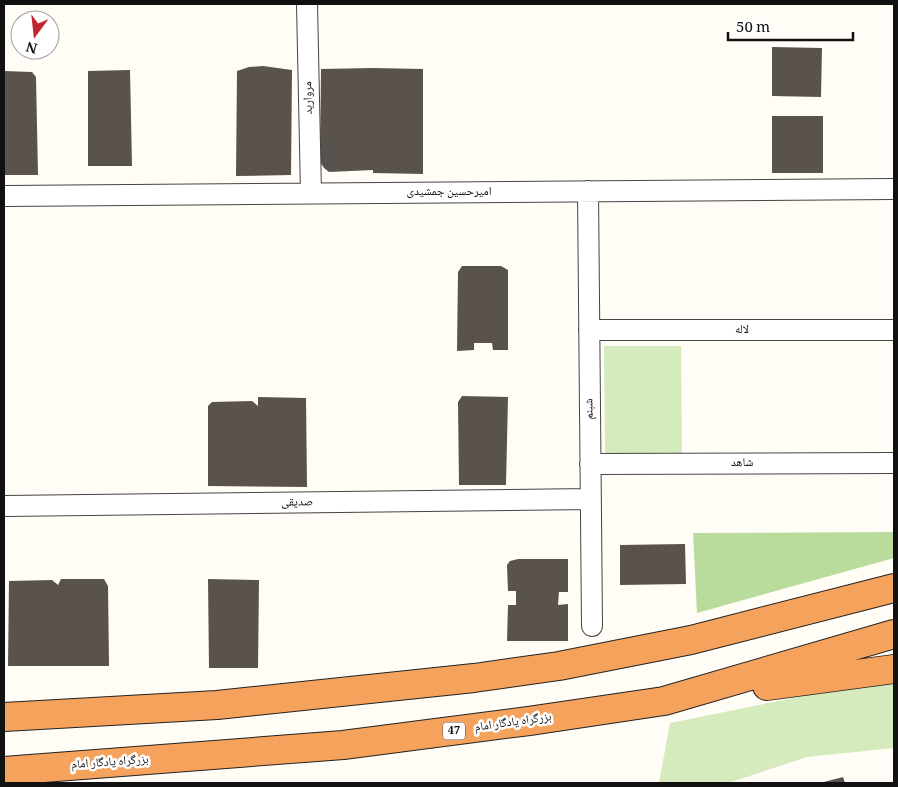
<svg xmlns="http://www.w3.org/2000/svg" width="898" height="787" viewBox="0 0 898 787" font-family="Georgia,'Noto Naskh Arabic',serif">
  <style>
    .green { fill: #d5ebbd }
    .forest { fill: #b9dc9c }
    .building { fill: #5a524d }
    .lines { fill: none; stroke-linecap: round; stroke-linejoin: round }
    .minor-casing { stroke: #444; stroke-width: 22 }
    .highway-casing { stroke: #222; stroke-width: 30 }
    .minor { stroke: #fff; stroke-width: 20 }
    .highway { stroke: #f5a25d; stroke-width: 28 }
    .labels { text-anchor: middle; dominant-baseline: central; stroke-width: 5; stroke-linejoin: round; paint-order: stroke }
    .shield { fill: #fff; stroke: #585858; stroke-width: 1 }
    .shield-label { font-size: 11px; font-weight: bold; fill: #111 }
    .street-label { font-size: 12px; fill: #111; stroke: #fff }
  </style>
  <rect width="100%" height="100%" fill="#fffdf5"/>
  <!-- green -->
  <path class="green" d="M604,346H681L682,453L605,454Z
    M882,680H894V748L807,757L728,783H659L670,723Z"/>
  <!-- forest -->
  <path class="forest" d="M894,532V558L697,613L693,533Z"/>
  <!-- building -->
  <path class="building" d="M772,47L822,48L821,97L772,96Z
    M263,66L292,70L291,175L236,176L237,71L249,67Z
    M373,68L423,69V174L373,173V170L329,172L324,168L320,162L321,69Z
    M130,70L132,166H88V71Z
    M4,71L32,72L36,77L38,175H4Z
    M772,116H823V173H772Z
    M462,266H501L508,270V350H493L492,343H474V350L457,351L458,272Z
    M462,396L508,397L506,485H459L458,402Z
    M258,397L306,398L307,487L208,486V406L212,402L252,401L258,406Z
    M685,544L686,584L620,585V545Z
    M518,559H568V592H559L558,605L568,604V641H507L508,605H516V591H508L507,565L510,561Z
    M61,579H104L108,586L109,666H8L9,581L52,580L58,585Z
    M208,579L259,580L258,668H209Z
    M843,777L845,783H820Z"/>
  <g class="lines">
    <defs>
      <path id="minor" d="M307,4L311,193
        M588,191L592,626
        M4,196L894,189
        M589,330H894
        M590,464L894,463
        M4,506L591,499"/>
      <path id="highway" d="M767,686L894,669
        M4,717L217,705L474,678L559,666L691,640L894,588
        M4,771L343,745L529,721L664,701L894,634"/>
    </defs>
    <!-- minor casing -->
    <use href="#minor" class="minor-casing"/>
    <!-- highway casing -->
    <use href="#highway" class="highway-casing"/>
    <!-- minor -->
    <use href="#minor" class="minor"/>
    <!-- highway -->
    <use href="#highway" class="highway"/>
  </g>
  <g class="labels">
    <!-- shield labels -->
    <rect class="shield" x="443" y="722.5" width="22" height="17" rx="4"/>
    <g class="shield-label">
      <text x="454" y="731">47</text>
    </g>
    <!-- street labels -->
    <g class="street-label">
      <text transform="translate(309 98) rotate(-91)">مروارید</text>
      <text x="449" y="192">امیرحسین جمشیدی</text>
      <text x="742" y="330">لاله</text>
      <text transform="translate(590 409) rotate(-91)">شبنم</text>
      <text x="742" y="463">شاهد</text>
      <text transform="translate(297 503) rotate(-1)">صدیقی</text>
      <text transform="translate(513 723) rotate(-8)">بزرگراه یادگار امام</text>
      <text transform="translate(110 763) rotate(-4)">بزرگراه یادگار امام</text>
    </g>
  </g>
  <!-- border -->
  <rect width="898" height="787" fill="none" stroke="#111111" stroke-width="10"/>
  <!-- north arrow -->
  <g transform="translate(35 35) rotate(195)"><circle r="24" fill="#ffffff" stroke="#a0a0a0"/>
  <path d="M0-4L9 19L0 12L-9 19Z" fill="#c4262e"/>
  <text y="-8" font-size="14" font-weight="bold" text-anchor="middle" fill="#111111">N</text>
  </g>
  <!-- scale -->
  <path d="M728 32v8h125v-8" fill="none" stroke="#111111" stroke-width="2.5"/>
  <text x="736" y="32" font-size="15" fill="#111111" stroke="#ffffff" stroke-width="4" paint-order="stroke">50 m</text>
</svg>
